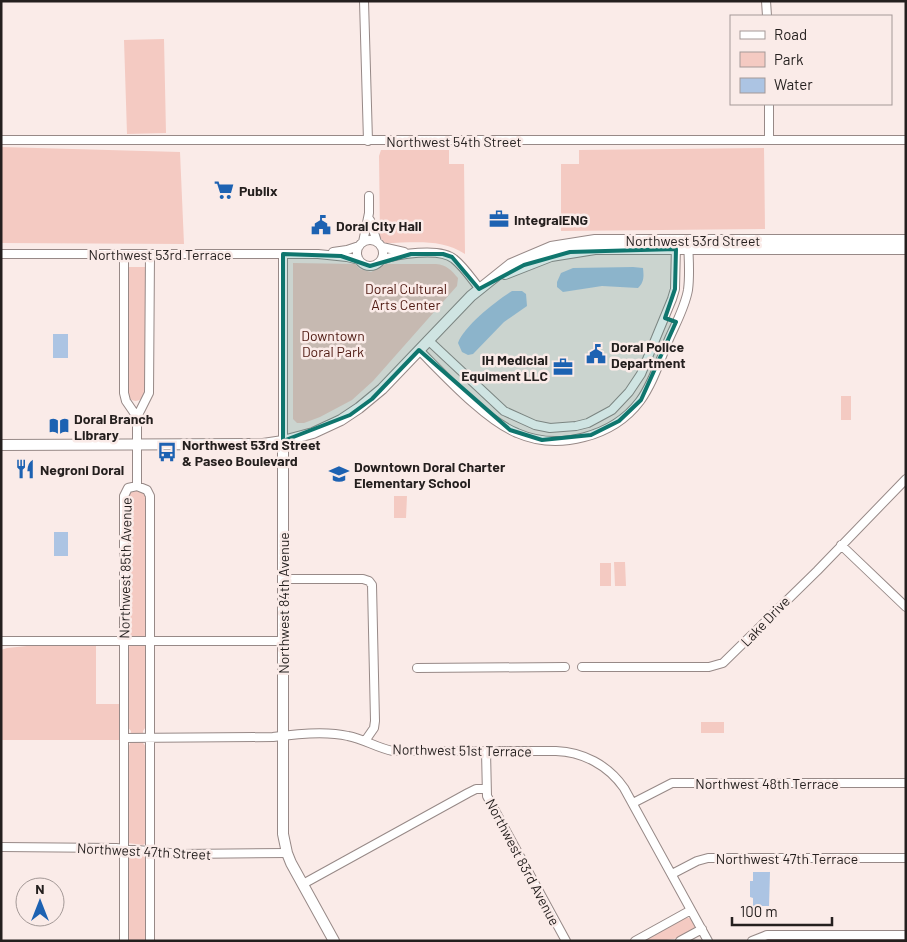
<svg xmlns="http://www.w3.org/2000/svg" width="907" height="942" viewBox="0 0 907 942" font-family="Barlow,sans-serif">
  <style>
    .green { fill: #f4cac2 }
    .water { fill: #acc4e3 }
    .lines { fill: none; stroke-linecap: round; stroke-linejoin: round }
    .minor-casing { stroke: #978987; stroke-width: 10 }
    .tertiary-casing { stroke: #978987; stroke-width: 12 }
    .minor { stroke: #fff; stroke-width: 8 }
    .tertiary { stroke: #fff; stroke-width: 10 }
    .marked { fill: #0f766e; fill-opacity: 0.2; stroke: #0f766e; stroke-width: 4; stroke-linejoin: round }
    .labels { text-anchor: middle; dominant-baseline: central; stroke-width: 5; stroke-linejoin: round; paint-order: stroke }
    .street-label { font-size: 14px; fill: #241f1e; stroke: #faebe8 }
    .poi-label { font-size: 14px; font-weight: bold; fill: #241f1e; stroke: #faebe8; text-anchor: start }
    .park-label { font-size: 14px; fill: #4f1a12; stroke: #faebe8 }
  </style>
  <rect width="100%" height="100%" fill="#faebe8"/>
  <!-- green -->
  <path class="green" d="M164,39L166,133L127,134L124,40Z
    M1,147L180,152L184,244L1,243Z
    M764,148L765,229L561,231V164H579V150Z
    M381,150H449V164H464L465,254C441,238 413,243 385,243L380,237L379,156Z
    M293,263L355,264L360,269L371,272L386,264H436C447,265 451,270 458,278L457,286L373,381L352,400L320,417L304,423H297L293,419Z
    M125,267H147V393C141,401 134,405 126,395Z
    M841,396H851V420H841Z
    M134,489L143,490L147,497V725L143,731V743L147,748V842L143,845L128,843L126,751L130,744L131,731L126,725L127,648L130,646V637L126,633V496L128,491Z
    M394,496H407L406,518H394Z
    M614,562H625L626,586H615Z
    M600,563H611V586H600Z
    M37,645H96V704H120L121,740H1V650L7,648Z
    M701,722H724V733H701Z
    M131,854L146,857L147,941H126L128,856Z
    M686,917L692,919L695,927C684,942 657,941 639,941Z"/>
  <!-- water -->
  <path class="water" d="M633,267L643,268C644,277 644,282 638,288L602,286L563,292L557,287V282L561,273L573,268Z
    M512,291H522L526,294L527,306L504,322L473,354L468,355L462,352L458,343C464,326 496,301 512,291Z
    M53,334H68V358H53Z
    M54,532H68V556H54Z
    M753,872H770L769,906H753V898L750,897V881H753Z"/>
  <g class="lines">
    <defs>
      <path id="minor" d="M364,1L368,141
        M766,1L767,16
        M769,104V139
        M1,140H906
        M370,220L377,242
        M357 253a13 13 0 1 1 26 0a13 13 0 1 1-26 0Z
        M363,242L369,213V196
        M382,247L404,252
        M333,252L347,250L359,246
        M1,254H318L347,257L359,260
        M124,254V393L126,401L137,417
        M283,254V441
        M381,260C397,254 440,247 454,259C464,267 471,278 479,288
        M428,340L504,411L535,425L550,428L576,426L588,423L612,410L629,392L641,374L672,299L675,289L676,244
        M419,350C444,375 485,420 517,433C558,451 613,437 640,401C653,383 660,360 669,339C676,323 685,307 688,290C690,275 689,259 688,244
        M137,486V417L149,393L150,254
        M841,545L906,607
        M283,579H363L369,581L372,585L375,721L374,728L365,741
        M1,641H283
        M582,667H709L723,663L817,571L906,479
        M417,668L565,667
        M124,738L273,737C294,734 328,731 348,736C364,739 377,748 393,751H556C583,752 608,765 624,788L708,941
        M486,751L487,796L566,941
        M633,803L672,783H906
        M1,847L116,848L180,854L287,853
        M672,874L697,861L708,858H906
        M303,884L468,793L476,789H486
        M124,941V496L128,488L137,486L147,490L150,496V941
        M635,941L691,910
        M680,941L702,929
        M752,941L767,935H906"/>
      <path id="tertiary" d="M505,274L551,256L595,249H906
        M283,441V834L287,853L291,863L334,941
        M1,445L263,444L283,441L313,433L341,420L359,408L382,389L471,296L511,264L551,247L595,240H906"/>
    </defs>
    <!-- minor casing -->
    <use href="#minor" class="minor-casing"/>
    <!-- tertiary casing -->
    <use href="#tertiary" class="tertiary-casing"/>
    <!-- minor -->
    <use href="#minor" class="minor"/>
    <!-- tertiary -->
    <use href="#tertiary" class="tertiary"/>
  </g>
  <!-- marked area -->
  <path class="marked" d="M676,249L675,289L665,318L676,322L641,400L619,421L591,435L542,440L510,430L419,350L372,399L350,415L283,441V254L341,256L370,266L411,254H443L452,257L479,289L524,265L570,252Z"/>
  <!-- icons -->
  <defs>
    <symbol id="supermarket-bare" viewBox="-9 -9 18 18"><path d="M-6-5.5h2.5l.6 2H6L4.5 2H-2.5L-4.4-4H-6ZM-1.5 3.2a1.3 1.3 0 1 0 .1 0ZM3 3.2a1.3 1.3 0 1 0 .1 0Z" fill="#1d62b2" stroke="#faebe8" stroke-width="2.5" paint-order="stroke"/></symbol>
    <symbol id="office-bare" viewBox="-9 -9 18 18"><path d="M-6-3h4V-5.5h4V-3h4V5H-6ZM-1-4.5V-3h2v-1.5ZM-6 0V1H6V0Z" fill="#1d62b2" stroke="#faebe8" stroke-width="2.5" paint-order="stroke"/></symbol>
    <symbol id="civic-bare" viewBox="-9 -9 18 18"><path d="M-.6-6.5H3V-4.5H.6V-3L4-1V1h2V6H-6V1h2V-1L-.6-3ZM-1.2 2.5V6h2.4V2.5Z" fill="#1d62b2" stroke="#faebe8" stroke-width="2.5" paint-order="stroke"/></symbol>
    <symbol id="library-bare" viewBox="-9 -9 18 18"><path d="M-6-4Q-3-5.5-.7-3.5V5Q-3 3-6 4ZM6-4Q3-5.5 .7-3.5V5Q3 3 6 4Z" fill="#1d62b2" stroke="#faebe8" stroke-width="2.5" paint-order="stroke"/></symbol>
    <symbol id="bus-bare" viewBox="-9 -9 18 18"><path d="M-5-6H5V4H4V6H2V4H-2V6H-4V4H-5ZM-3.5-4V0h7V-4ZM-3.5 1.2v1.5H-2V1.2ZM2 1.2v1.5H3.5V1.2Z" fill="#1d62b2" stroke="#faebe8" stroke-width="2.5" paint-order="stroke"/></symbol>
    <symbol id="restaurant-bare" viewBox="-9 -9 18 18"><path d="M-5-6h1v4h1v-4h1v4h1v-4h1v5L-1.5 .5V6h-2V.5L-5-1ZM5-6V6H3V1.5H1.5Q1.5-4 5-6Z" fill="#1d62b2" stroke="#faebe8" stroke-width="2.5" paint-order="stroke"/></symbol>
    <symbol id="school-bare" viewBox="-9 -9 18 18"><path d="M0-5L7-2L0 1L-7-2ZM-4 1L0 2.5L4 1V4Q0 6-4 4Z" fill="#1d62b2" stroke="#faebe8" stroke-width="2.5" paint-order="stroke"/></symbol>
  </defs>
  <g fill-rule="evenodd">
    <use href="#supermarket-bare" x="210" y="176" width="28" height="28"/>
    <use href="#office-bare" x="485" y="205" width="28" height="28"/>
    <use href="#civic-bare" x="307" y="211" width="28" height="28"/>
    <use href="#civic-bare" x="582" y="340" width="28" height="28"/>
    <use href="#office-bare" x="549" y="353" width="28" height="28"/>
    <use href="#library-bare" x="45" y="412" width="28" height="28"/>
    <use href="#bus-bare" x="153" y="438" width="28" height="28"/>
    <use href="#restaurant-bare" x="11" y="455" width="28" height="28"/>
    <use href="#school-bare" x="325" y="460" width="28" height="28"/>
  </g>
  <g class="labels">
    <!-- street labels -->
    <g class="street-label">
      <text x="454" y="141">Northwest 54th Street</text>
      <text x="693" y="240">Northwest 53rd Street</text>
      <text x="160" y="254">Northwest 53rd Terrace</text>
      <text transform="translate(125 568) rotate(-89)">Northwest 85th Avenue</text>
      <text transform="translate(283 603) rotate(-90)">Northwest 84th Avenue</text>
      <text transform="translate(765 621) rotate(-46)">Lake Drive</text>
      <text transform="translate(462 750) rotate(1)">Northwest 51st Terrace</text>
      <text x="767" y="783">Northwest 48th Terrace</text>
      <text transform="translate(144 851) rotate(3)">Northwest 47th Street</text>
      <text x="787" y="858">Northwest 47th Terrace</text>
      <text transform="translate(523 862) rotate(62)">Northwest 83rd Avenue</text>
    </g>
    <!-- poi labels -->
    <g class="poi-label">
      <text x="239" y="190">Publix</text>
      <text x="514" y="219">IntegralENG</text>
      <text x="336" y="225">Doral City Hall</text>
      <text x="611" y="346">Doral Police<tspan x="611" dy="16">Department</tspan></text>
      <text x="548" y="359" text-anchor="end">IH Medicial<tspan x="548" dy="16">Equiment LLC</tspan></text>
      <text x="74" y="418">Doral Branch<tspan x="74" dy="16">Library</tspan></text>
      <text x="182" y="444">Northwest 53rd Street<tspan x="182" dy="16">&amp; Paseo Boulevard</tspan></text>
      <text x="354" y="466">Downtown Doral Charter<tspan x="354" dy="16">Elementary School</tspan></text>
      <text x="40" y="469">Negroni Doral</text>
    </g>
    <!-- park labels -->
    <g class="park-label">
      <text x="406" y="288">Doral Cultural<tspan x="406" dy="16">Arts Center</tspan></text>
      <text x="333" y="335">Downtown<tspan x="333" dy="16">Doral Park</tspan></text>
    </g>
  </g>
  <!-- border -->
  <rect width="907" height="942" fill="none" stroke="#241f1e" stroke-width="5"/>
  <!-- legend -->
  <rect x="730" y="15" width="162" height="90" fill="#faebe8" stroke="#a49997"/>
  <rect x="740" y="31" width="25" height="8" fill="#ffffff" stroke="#a49997"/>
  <text x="774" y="40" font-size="15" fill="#241f1e">Road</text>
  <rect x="740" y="52" width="25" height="15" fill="#f4cac2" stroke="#a49997"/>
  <text x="774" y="65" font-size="15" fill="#241f1e">Park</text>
  <rect x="740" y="78" width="25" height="15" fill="#acc4e3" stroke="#a49997"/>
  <text x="774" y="90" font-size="15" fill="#241f1e">Water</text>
  <!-- north arrow -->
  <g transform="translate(40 902)"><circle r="24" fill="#faebe8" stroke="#a49997"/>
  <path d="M0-4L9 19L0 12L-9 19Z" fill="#1d62b2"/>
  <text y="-8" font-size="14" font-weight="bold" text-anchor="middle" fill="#241f1e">N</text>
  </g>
  <!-- scale -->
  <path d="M732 917v8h100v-8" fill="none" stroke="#241f1e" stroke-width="2.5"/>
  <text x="740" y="917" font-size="15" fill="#241f1e" stroke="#faebe8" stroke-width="4" paint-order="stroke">100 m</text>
</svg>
